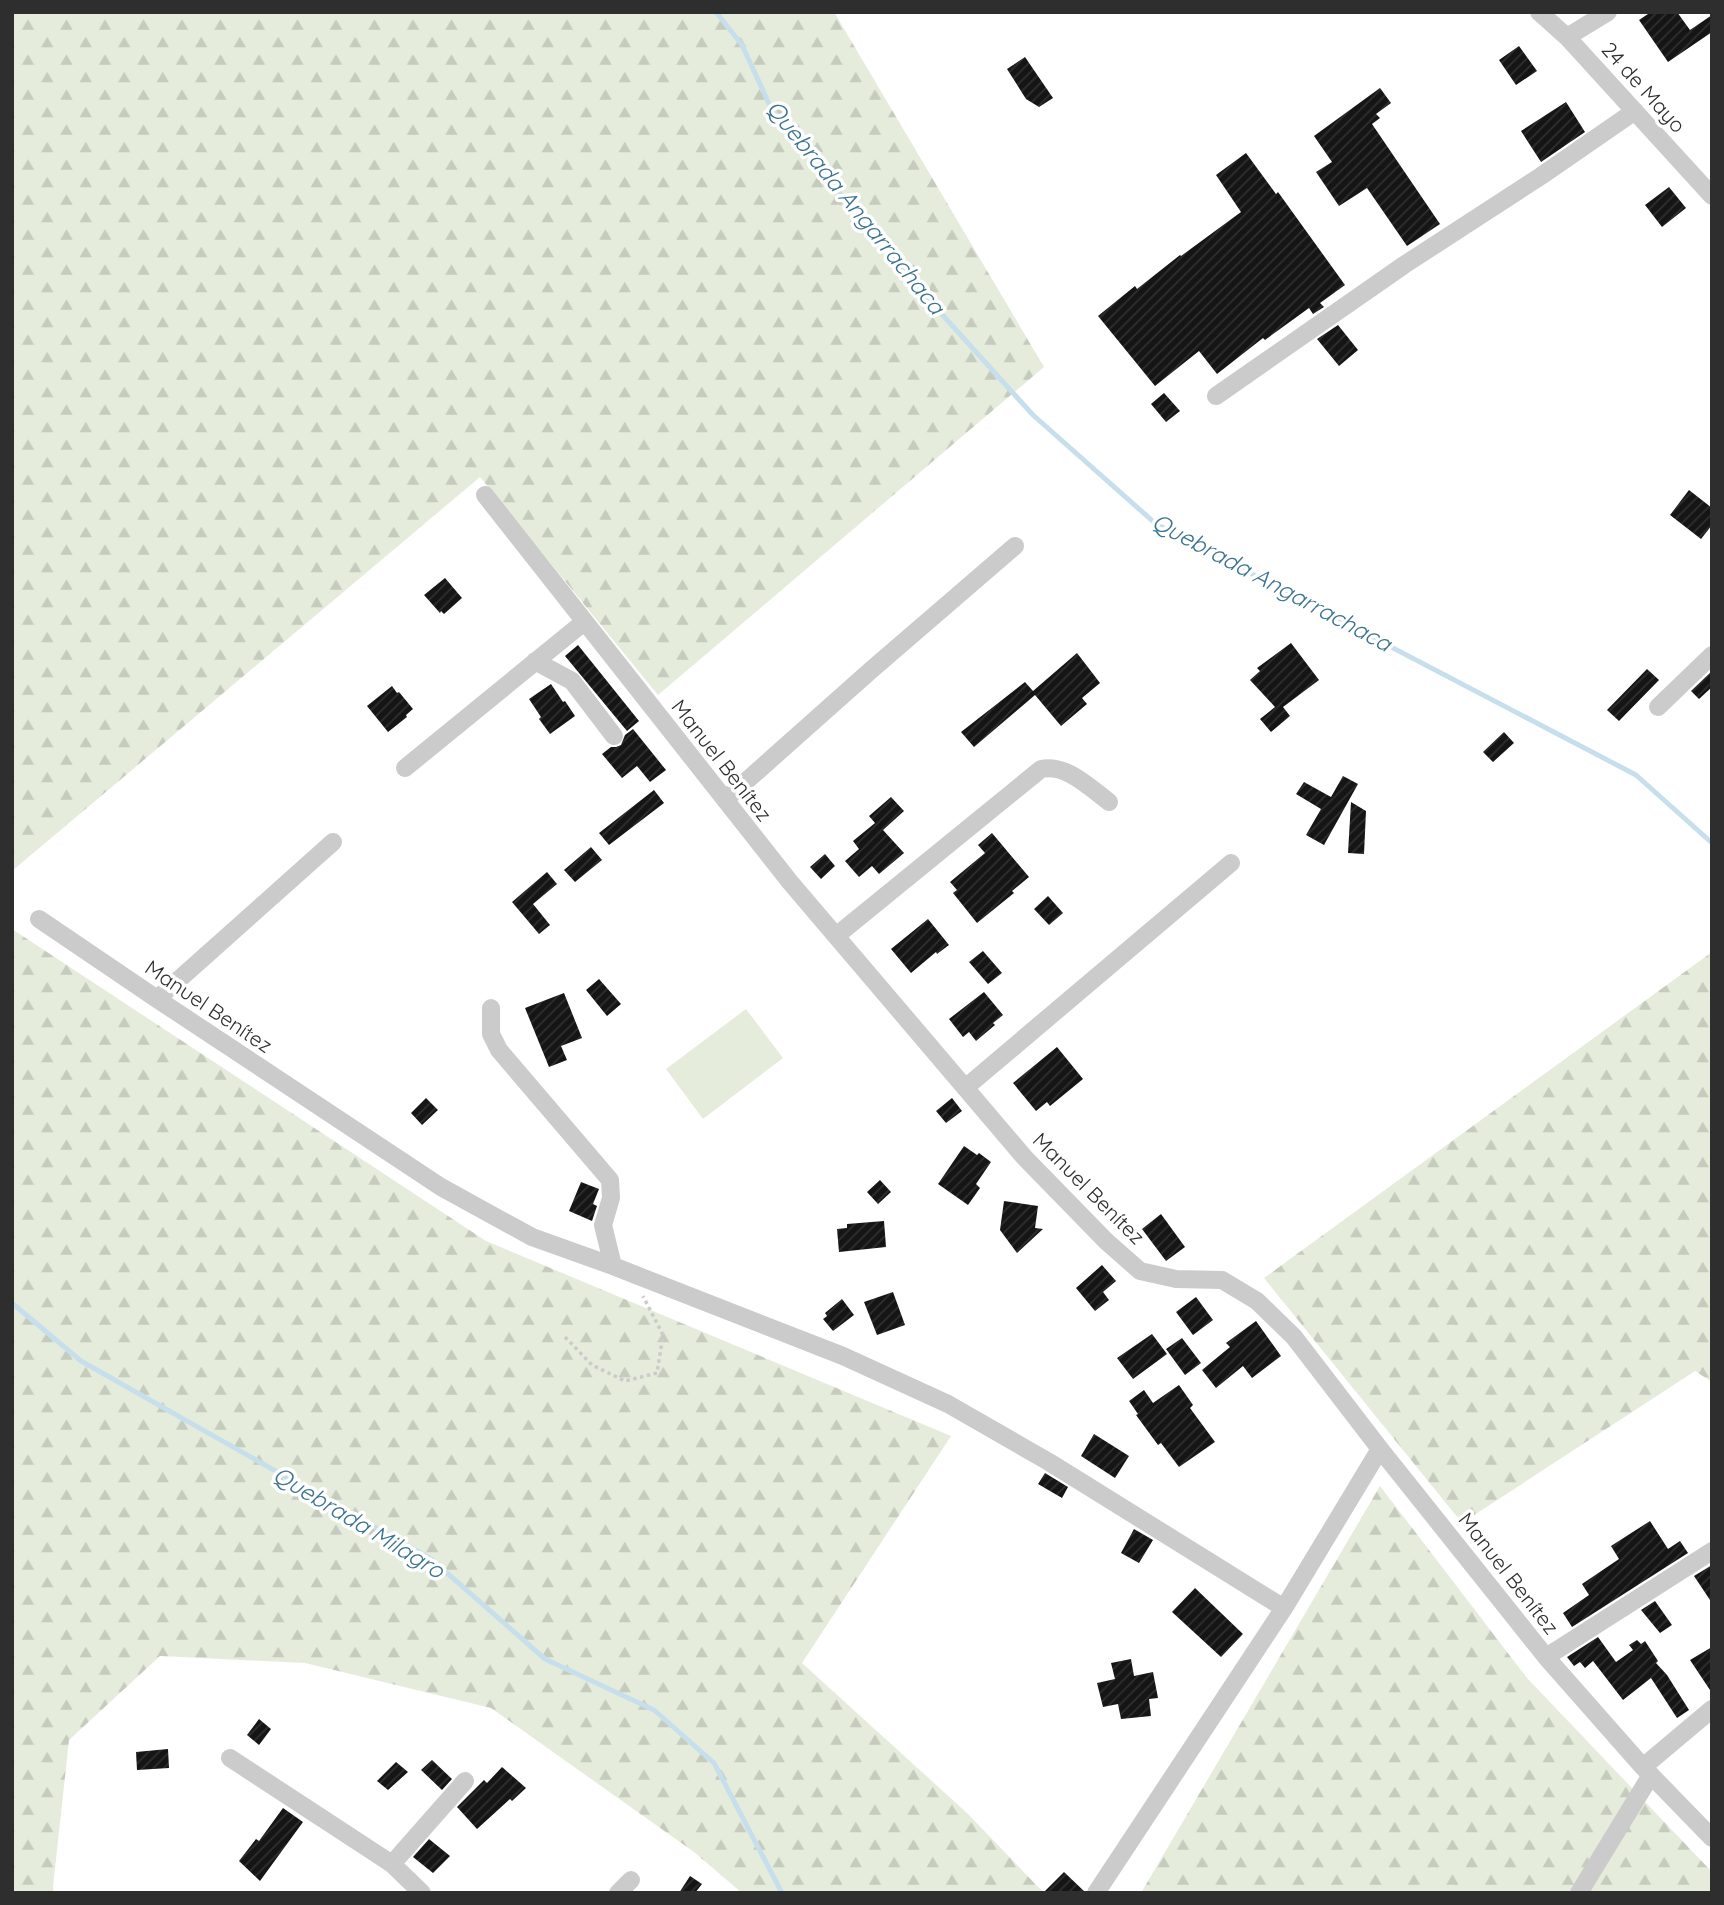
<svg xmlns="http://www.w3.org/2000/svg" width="1724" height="1905" viewBox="0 0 1724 1905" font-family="Quicksand,sans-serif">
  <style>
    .forest { fill: url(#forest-firs) }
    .pitch { fill: #e5ecdc }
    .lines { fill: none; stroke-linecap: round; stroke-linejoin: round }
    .stream { stroke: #c7dfec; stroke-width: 5 }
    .building { fill: url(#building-hatch) }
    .path { stroke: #cbcbcb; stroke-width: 3.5; stroke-dasharray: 3.5 3.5; stroke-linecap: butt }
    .minor { stroke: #cbcbcb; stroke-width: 18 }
    .labels { text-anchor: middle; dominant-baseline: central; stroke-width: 7; stroke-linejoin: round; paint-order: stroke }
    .street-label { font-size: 21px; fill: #2e2e2e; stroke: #fff }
    .water-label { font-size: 23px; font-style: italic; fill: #3b7391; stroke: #fff }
  </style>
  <defs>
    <pattern id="forest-firs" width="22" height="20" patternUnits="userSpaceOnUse" patternTransform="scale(1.75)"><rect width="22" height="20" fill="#e5ecdc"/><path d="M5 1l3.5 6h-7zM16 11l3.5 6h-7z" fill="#c5cbbd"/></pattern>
    <pattern id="building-hatch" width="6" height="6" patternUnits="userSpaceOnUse" patternTransform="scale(1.75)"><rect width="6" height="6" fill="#151515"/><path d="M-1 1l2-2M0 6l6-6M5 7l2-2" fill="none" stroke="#2f2f2f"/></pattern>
  </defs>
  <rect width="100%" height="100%" fill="#fff"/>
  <!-- forest -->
  <path class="forest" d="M12,12H834L1044,367L658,695L480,477L12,871Z
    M12,929L486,1241L951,1436L802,1663L967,1813L1044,1893H742L694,1852L491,1708L305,1663L160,1656L69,1740L53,1887L54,1893H12Z
    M1712,952V1382L1695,1371L1462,1523L1264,1278Z
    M1380,1486L1527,1678L1712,1872V1893H1141Z"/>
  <!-- pitch -->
  <path class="pitch" d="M746,1009L783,1058L703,1119L666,1069Z"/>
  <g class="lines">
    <!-- stream -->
    <path class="stream" d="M716,12L742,45L771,108L902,270L1033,415L1156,524L1636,775L1712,843
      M12,1303L81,1361L431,1559L545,1659L654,1710L714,1763L782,1893"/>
  </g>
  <!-- building -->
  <path class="building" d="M1651,12H1677L1690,30L1712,15V32L1668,62L1639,20Z
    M1519,46L1537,71L1516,85L1499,60Z
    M1025,57L1053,98L1039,107L1026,99L1007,69Z
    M1380,88L1391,103L1376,114L1380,118L1372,124L1440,224L1407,246L1367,188L1339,206L1316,172L1332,162L1314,136Z
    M1566,102L1585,132L1541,162L1521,131Z
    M1246,153L1276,194L1278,192L1345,285L1320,303L1324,307L1313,314L1309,308L1265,340L1263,338L1217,374L1199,351L1155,386L1098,316L1135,286L1137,289L1180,255L1181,256L1241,212L1216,175Z
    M1669,187L1686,208L1662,227L1645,205Z
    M1338,325L1358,350L1339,366L1317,339Z
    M1164,393L1180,411L1166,422L1151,404Z
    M1689,490L1712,508V525L1701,539L1670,515Z
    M445,578L462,598L444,614L441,611L440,613L424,595Z
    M1291,643L1319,680L1283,707L1290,716L1271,732L1260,719L1275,707L1250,680L1260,671L1257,668Z
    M578,645L639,721L627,731L565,656Z
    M1077,653L1100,683L1082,698L1087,704L1061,726L1035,695L974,747L961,732L1025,682L1033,691Z
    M1647,669L1659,680L1619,721L1607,710Z
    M1712,671V687L1699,699L1691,691Z
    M551,684L563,702L565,701L575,716L550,734L539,719L541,717L529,699Z
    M392,686L397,693L399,692L413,709L406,715L407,717L388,732L367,706Z
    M633,729L666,770L650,782L637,766L622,778L602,754L611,747H616L621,745L625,735Z
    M1504,732L1514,743L1493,762L1483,752Z
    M1343,776L1358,784L1324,845L1306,835L1321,809L1296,794L1304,782L1331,797Z
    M654,790L664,803L609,845L599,833Z
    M891,797L904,811L883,830L904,853L879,874L872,866L859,877L845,861L859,849L853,841L875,823L869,816Z
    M1351,802L1366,811L1364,854L1348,853Z
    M992,833L1029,877L1012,891L1014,893L977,923L953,893L957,890L950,882L985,853L978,845Z
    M591,847L602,860L575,882L564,870Z
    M825,854L835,866L821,879L810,867Z
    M547,872L557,884L533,904L550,925L539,934L512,902Z
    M1048,896L1063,913L1049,925L1034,909Z
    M928,919L949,945L937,954L936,952L911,973L891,949Z
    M983,951L1002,973L988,984L969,962Z
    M599,979L621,1004L607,1016L586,990Z
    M984,992L1003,1015L993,1023L995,1025L976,1041L969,1032L963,1037L949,1019Z
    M564,993L582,1038L561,1046L567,1060L549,1067L525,1008Z
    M1057,1047L1083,1079L1050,1106L1047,1102L1036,1111L1013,1083Z
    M426,1098L438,1110L422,1125L411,1113Z
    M952,1098L962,1111L946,1123L936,1111Z
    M964,1146L977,1155L979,1153L991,1162L976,1184L980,1188L968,1205L938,1184Z
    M880,1180L891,1192L878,1204L867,1192Z
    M581,1182L599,1189L593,1204L597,1206L592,1221L569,1211Z
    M1004,1201L1038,1206L1035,1228L1043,1229L1017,1253L1000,1230Z
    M1161,1214L1185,1247L1166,1261L1142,1229Z
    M884,1221L886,1247L839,1252L837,1229L847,1228V1224Z
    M1102,1265L1116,1281L1103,1292L1109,1300L1095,1311L1076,1288Z
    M893,1292L905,1325L877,1335L864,1302Z
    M1196,1297L1213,1320L1193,1335L1176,1312Z
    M842,1299L854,1315L833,1331L823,1319L827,1316L825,1313Z
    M1256,1321L1281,1356L1252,1378L1243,1366L1216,1388L1202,1370L1230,1347L1226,1343Z
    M1152,1334L1167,1354L1133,1379L1117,1358Z
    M1182,1338L1201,1363L1185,1375L1166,1349Z
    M1179,1385L1193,1405L1190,1408L1215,1442L1179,1467L1161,1443L1158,1445L1136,1415L1138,1414L1129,1401L1144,1390L1153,1403Z
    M1094,1434L1129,1456L1115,1478L1081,1456Z
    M1045,1473L1068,1487L1062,1498L1038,1484Z
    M1650,1521L1668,1549L1680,1541L1688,1553L1572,1627L1563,1613L1589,1595L1582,1584L1619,1559L1611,1546Z
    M1134,1529L1153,1540L1139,1563L1121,1553Z
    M1712,1565V1603L1694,1576Z
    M1195,1588L1243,1634L1221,1657L1172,1612Z
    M1655,1601L1672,1625L1660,1633L1641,1610Z
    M1598,1637L1616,1662L1633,1650L1629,1645L1637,1640L1641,1644L1645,1641L1658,1661L1656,1663L1667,1675L1689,1710L1677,1718L1651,1678L1623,1700L1593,1661L1585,1668L1580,1662L1574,1666L1567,1657Z
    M1712,1647V1693L1690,1660Z
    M1131,1659L1134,1676L1153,1672L1158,1698L1149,1699L1151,1716L1121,1719L1118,1704L1103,1707L1097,1683L1115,1679L1111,1663Z
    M259,1719L271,1729L259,1745L247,1735Z
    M168,1749L169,1768L137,1770L136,1752Z
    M432,1760L452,1779L442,1790L421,1770Z
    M396,1762L408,1772L388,1790L377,1781Z
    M502,1767L526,1788L512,1801L510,1799L477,1829L457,1807L484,1780L487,1783Z
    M283,1808L303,1822L260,1881L239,1861L256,1839L259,1841Z
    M429,1839L450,1856L433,1873L413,1857Z
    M1064,1872L1085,1892V1893H1043Z
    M690,1876L702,1884L695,1893H679Z"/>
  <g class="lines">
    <!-- path -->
    <path class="path" d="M565,1337L592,1365L625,1381L657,1373L663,1335L643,1296"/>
    <!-- minor -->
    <path class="minor" d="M1539,12L1567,37L1712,196
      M1567,37L1608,12
      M1216,396L1404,265L1541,176L1635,111
      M485,495L790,882L1025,1158L1106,1241L1140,1271L1176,1279L1222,1280L1257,1301L1294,1337L1380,1449L1546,1657L1643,1767L1712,1838
      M535,661L572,681L614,736
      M1658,707L1712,655
      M405,768L584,622
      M725,800L870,671L1015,546
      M39,919L157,999L441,1187L532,1237L613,1266L843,1356L948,1404L1049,1462L1284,1608
      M836,936L1041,769C1067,764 1089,787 1109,802
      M157,999L333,842
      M491,1008V1034L499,1050L610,1180L611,1198L603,1225L613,1266
      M965,1088L1231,863
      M1546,1657L1712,1551
      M230,1758L392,1864L422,1893
      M1643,1767L1712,1709
      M392,1864L465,1781
      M618,1893L631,1880
      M1096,1893L1284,1608L1380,1449
      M1579,1893L1651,1775"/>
  </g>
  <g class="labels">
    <!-- street labels -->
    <g class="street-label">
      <text transform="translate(1644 87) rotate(48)">24 de Mayo</text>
      <text transform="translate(722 760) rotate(52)">Manuel Benítez</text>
      <text transform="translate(209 1006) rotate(34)">Manuel Benítez</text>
      <text transform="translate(1089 1188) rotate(45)">Manuel Benítez</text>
      <text transform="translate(1509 1573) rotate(52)">Manuel Benítez</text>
    </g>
    <!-- water labels -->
    <g class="water-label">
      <text transform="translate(856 207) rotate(51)">Quebrada Angarrachaca</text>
      <text transform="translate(1272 582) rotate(28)">Quebrada Angarrachaca</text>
      <text transform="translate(359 1522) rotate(31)">Quebrada Milagro</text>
    </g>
  </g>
  <!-- border -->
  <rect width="1724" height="1905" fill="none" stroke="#2e2e2e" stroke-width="28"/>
</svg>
